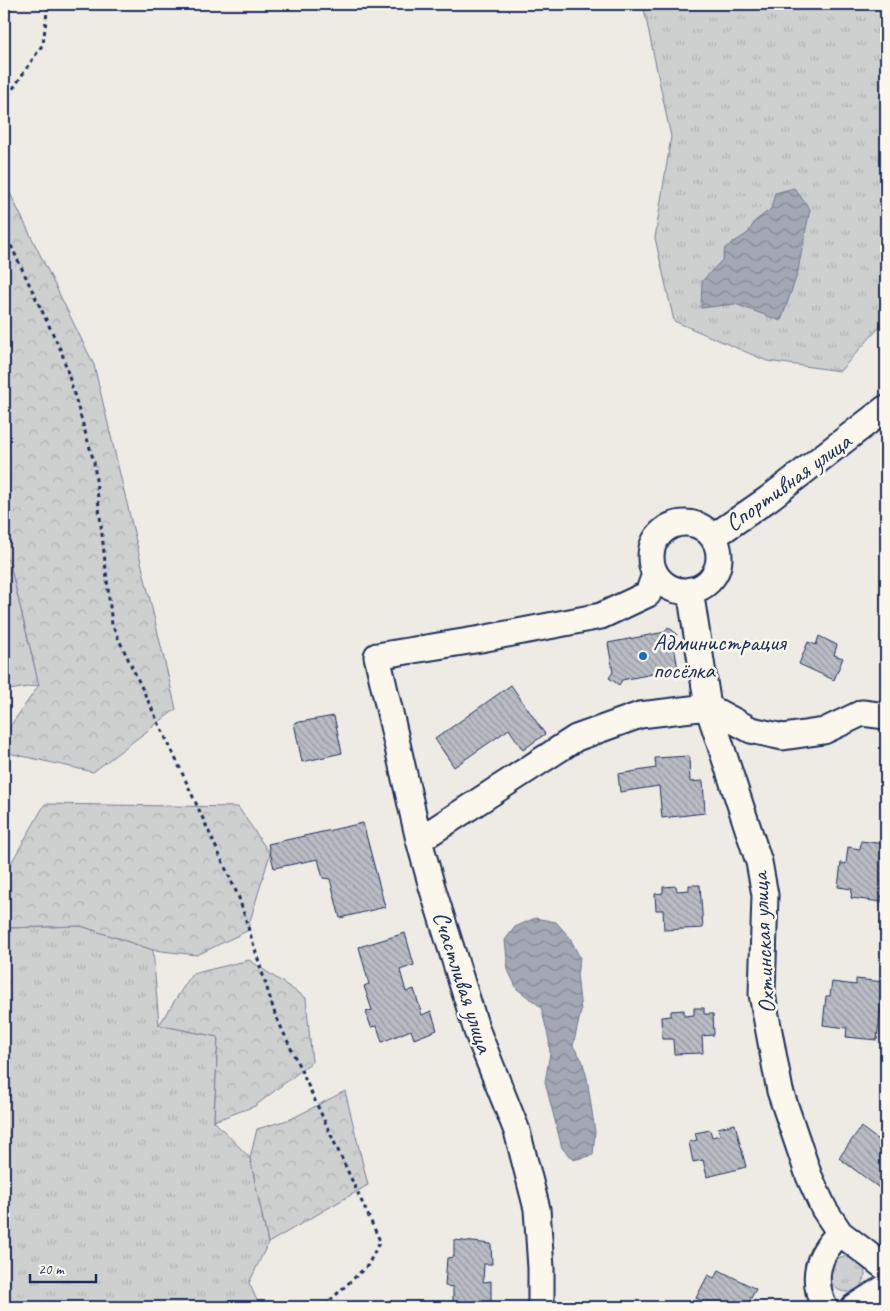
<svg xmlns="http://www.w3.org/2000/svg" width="890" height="1311" viewBox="0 0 890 1311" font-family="Caveat,sans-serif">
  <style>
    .grass { fill: url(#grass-tufts); stroke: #747f96 }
    .forest { fill: url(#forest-crowns); stroke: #747f96 }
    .water { fill: url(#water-waves); stroke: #6d7892 }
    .building { fill: url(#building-back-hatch); stroke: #1b2f5e }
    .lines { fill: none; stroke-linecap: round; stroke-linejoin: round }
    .minor-casing { stroke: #1b2f5e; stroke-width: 29 }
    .path { stroke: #1b2f5e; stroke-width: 3; stroke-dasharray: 4 4; stroke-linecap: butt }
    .minor { stroke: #fbf7ec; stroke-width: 25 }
    .poi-dot { fill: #1f6fb2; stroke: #fbf7ec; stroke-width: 2 }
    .labels { text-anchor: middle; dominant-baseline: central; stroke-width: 5; stroke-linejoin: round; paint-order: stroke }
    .street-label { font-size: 24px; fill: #1b2f5e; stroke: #fbf7ec }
    .poi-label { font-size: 24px; fill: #1b2f5e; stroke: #fbf7ec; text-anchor: start }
  </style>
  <defs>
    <pattern id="grass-tufts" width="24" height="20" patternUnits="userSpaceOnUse" patternTransform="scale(1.25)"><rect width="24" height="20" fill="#cecfcf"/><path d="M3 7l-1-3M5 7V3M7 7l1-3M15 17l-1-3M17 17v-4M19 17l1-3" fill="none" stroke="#b0b2b4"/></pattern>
    <pattern id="forest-crowns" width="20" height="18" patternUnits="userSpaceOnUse" patternTransform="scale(1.25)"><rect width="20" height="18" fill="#cecfcf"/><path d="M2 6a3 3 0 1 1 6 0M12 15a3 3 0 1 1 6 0" fill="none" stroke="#b0b2b4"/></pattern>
    <pattern id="water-waves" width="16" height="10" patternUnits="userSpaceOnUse" patternTransform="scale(1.25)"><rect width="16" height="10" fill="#a3a8b4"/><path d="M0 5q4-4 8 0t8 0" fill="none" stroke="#848996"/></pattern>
    <pattern id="building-back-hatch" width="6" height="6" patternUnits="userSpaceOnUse" patternTransform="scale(1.25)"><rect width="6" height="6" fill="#b9bcc3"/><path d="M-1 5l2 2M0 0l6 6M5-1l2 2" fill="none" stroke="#9699a2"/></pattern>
  </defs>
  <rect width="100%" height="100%" fill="#eeebe4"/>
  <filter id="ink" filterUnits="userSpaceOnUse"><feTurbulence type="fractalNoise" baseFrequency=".02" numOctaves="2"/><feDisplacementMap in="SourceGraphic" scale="10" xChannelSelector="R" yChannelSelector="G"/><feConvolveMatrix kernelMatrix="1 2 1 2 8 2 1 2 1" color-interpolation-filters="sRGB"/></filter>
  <g filter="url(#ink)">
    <!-- grass -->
    <path class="grass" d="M643,4H886V320L840,371L767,361L674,321L655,238L671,137Z
      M4,558L9,560L39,685L4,691Z
      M81,926L153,950L159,1025L218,1037L214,1121L250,1158L268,1243L249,1283L260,1307H4V928Z
      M829 1274a18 18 0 1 1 36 0a18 18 0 1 1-36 0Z"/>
    <!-- forest -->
    <path class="forest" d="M4,181L94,365L176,709L93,772L4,752V735L39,685L9,560L4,558Z
      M45,804L238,807L270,854L247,931L197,955L153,950L81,926L4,928V871L6,872Z
      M249,960L306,998L312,1062L255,1106L214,1121L218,1037L159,1025L192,974Z
      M345,1091L368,1185L268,1243L250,1158L257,1129L291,1119Z"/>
    <!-- water -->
    <path class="water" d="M794,188L810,209L797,275L781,321L735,304L701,308L702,281L723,259L725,248L748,233L755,221L771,209L775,193Z
      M535,918L556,922L570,938L580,958L577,974L581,1011L573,1046L582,1060L587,1078L595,1132L593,1155L573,1160L562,1148L545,1082L550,1053L549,1040L541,1007L517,989L508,970L505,940L515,927Z"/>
    <!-- building -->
    <path class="building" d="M668,627L677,634L673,640L678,669L622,680L619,685L609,678L613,672L608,643L665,632Z
      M819,636L837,645L834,655L843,658L834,680L799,664L808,642L816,645Z
      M511,685L545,734L523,750L509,729L454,767L435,739Z
      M334,716L342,753L302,762L294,723Z
      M689,756L690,782L703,781L705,813L662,818L659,786L620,792L618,774L656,768L655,758Z
      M363,823L385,907L340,918L330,879L323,878L318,859L274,868L268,844Z
      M861,841L886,844V897L881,896V902L851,898L852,889L838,887L841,863L846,864L848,847L860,849Z
      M689,885H700L703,928L664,930L663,910H656L655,894L663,893V887L676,886L677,891L689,890Z
      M405,933L414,965L400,970L406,992L414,989L422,1015L431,1011L437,1030L414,1039L411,1030L382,1042L377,1026L371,1027L366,1012L372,1010L364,986L369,984L359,947Z
      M856,979L884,982L877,1040L846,1037L847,1028L823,1025L826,996H830L832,982L856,985Z
      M694,1008H704V1014H713L714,1035L702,1036L703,1053L674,1054L673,1039H662L661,1017L671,1016V1011L684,1010V1016L694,1015Z
      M735,1124L746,1167L707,1177L703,1160L693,1162L689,1142L697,1140L695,1133L710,1130L712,1137L720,1135L718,1128Z
      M861,1127L886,1146V1193L839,1158Z
      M454,1240L491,1244L492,1264H484L483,1282L491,1281V1303L482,1302L481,1307H453V1287L445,1286L447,1258L454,1257Z
      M719,1270L756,1289L746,1307H701L704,1302L696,1298L708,1275L714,1278Z"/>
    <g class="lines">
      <defs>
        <path id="minor" d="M651 557a34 34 0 1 1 68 0a34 34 0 1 1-68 0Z
          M713,537L768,499L886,408
          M690,590L708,707L759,862L765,895L762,994L780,1091L809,1176L824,1209L840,1233L886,1268
          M419,840L576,738L640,715L708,707L751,730L783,737L824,731L862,713L886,716
          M541,1307V1268L537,1209L517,1131L477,1031L432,887L419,840L377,656L481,639L601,616L648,594L655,574
          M824,1307C811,1277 817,1255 840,1233
          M854,1307L886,1287"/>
      </defs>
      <!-- minor casing -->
      <use href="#minor" class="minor-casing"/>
      <!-- path -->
      <path class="path" d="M4,102L43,44L48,4
        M4,231L62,353L94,462L112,625L179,766L239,898L275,1014L380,1241L368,1265L323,1307"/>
      <!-- minor -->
      <use href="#minor" class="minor"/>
    </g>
  </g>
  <!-- markers -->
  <circle class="poi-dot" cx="643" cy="656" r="5"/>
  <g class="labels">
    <!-- street labels -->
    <g class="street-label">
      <text transform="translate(788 482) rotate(-36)">Спортивная улица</text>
      <text transform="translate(763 943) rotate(-93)">Охтинская улица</text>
      <text transform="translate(463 982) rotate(72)">Счастливая улица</text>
    </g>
    <!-- poi labels -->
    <g class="poi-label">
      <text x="653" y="642">Администрация<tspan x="653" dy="28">посёлка</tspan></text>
    </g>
  </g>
  <!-- margin -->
  <rect width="890" height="1311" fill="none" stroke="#fbf7ec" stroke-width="20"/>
  <rect x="10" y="10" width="870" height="1291" fill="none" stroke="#1b2f5e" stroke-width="2" filter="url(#ink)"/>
  <!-- scale -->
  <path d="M30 1274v8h66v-8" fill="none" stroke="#1b2f5e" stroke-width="2.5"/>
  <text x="38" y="1274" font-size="15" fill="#1b2f5e" stroke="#fbf7ec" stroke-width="4" paint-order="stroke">20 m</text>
</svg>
